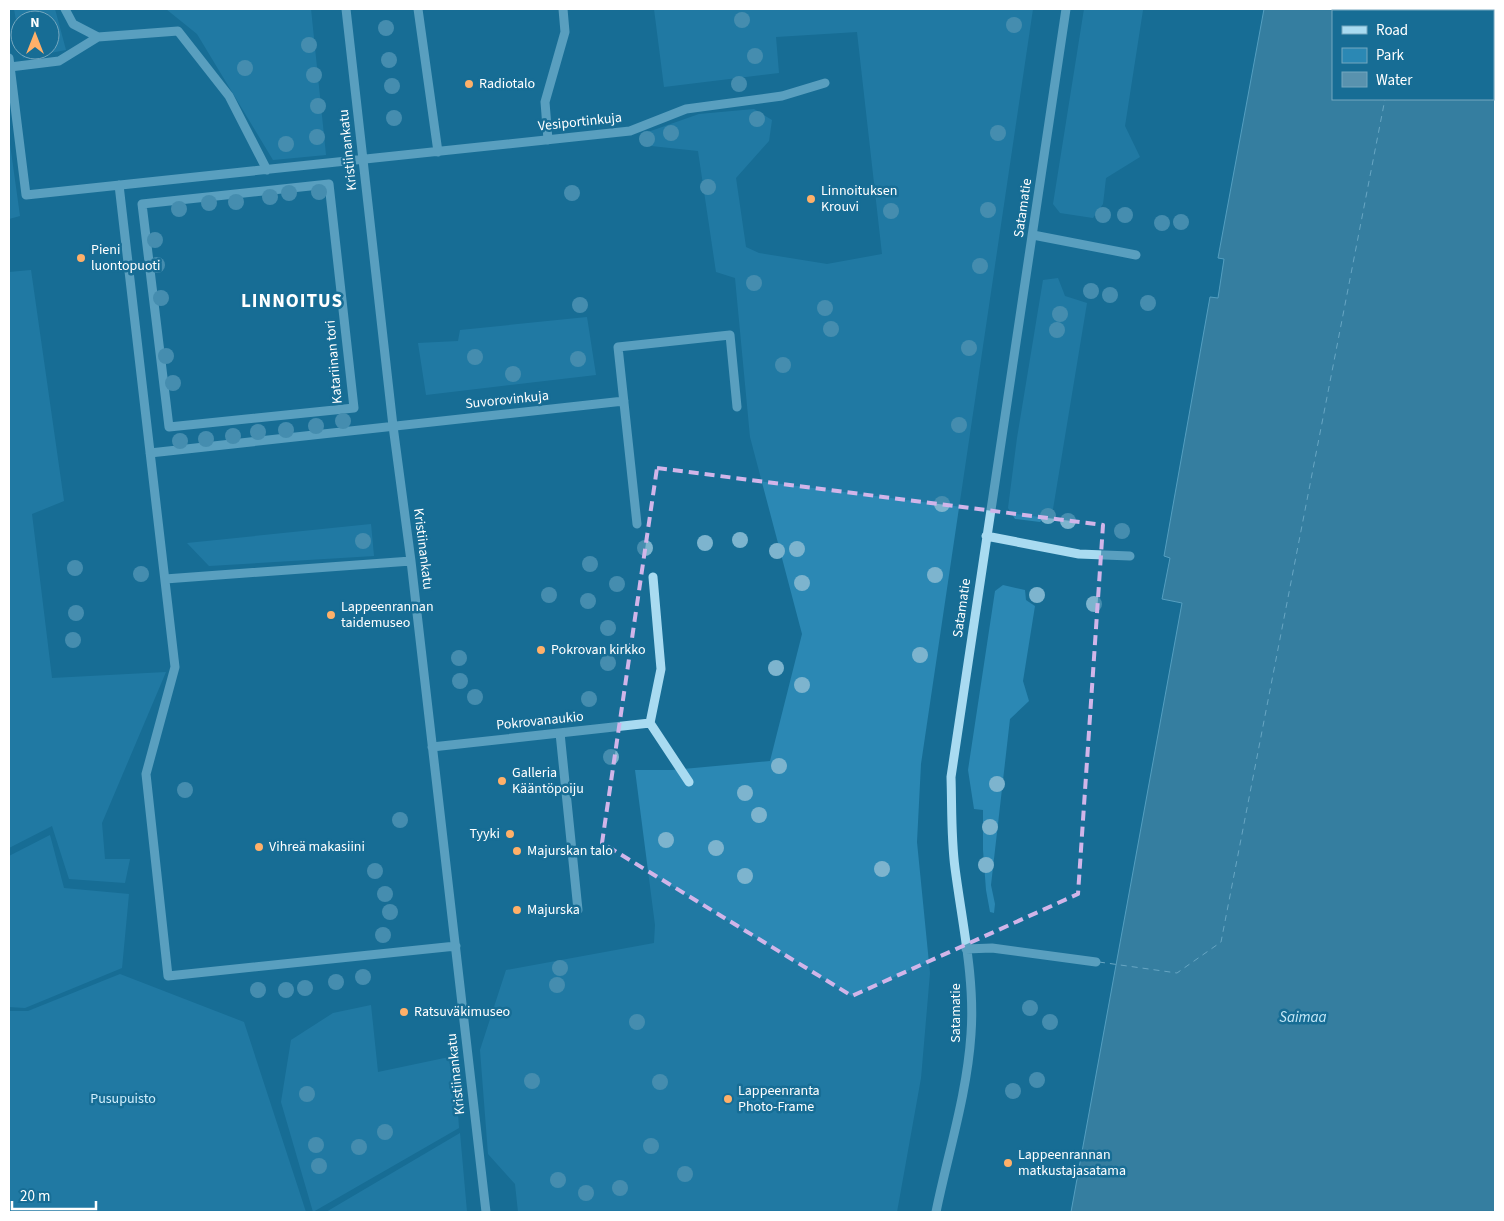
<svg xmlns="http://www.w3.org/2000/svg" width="1504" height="1221" viewBox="0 0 1504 1221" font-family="'Source Sans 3',sans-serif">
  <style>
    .green { fill: #2b88b4 }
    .water { fill: #5992ae; stroke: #9cd9f3; fill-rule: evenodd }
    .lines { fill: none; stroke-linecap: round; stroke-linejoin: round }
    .ferry { stroke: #c8eaf9; stroke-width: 1; stroke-dasharray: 6 5; stroke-linecap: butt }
    .minor { stroke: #a9dbf1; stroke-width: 9 }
    .tree { fill: #7db4ce }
    .marked { fill: none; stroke: #d1b5e9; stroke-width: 4; stroke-dasharray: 10 6; stroke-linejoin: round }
    .poi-dot { fill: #ffb069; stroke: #176d95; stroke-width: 2 }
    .labels { text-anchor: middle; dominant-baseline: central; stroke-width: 5; stroke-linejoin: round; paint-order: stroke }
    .poi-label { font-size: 14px; fill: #fff; stroke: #176d95; text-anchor: start }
    .street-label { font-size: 14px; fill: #fff; stroke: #176d95 }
    .park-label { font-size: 14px; fill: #d0eefc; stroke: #176d95 }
    .water-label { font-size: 15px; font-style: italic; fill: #c8eaf9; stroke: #176d95 }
    .district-label { font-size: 19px; font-weight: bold; letter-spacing: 1px; fill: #fff; stroke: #176d95 }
  </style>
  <rect width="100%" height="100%" fill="#176d95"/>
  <!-- green -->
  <path class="green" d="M14,9H55L66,50L23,58L21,50H50V20H20V42Z
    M166,9H311L326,155L273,160L197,34Z
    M654,9H1033L921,764L917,842L930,973L921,1078L897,1212H518L515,1184L488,1154L480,1050L506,970L654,943L655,925L635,770H672L770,761L802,634L750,437L735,278L716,272L698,151L642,145L645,133L699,114L754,109L772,120L769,141L736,178L746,247L759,253L827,264L882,254L857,32L776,37L779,73L664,87Z
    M1084,9L1143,10L1125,126L1140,157L1106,178L1103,204L1093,218L1060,213L1053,204Z
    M9,137L20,216L9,219Z
    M31,270L64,501L32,514L52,678L166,672L102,823L105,859H130L125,883L69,879L52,826L9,848V272Z
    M1058,278L1065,296L1087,303L1053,509L1040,522L1015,519L1008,508L1017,438L1043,280Z
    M587,317L596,375L426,395L418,343L458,341L460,330Z
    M371,524L374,556L209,566L187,543Z
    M1003,585L1025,590L1026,600L1035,606L1023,681L1029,701L1010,719L991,885L995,904L994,913L990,912L986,890L983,850V810L974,809L968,770L995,591Z
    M50,835L64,888L129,894L122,968L25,1008L9,1007V856Z
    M120,974L244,1022L306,1212H9V1011H28Z
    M371,1005L378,1072L454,1056L459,1128L313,1212L281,1102L291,1040L333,1013Z
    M460,1133L467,1212H326Z"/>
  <!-- water -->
  <path class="water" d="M1264,9H1495V1212H1071L1182,603L1162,599L1170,558L1164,556L1210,297L1218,298L1224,259L1218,258ZM1333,11H1493V99H1333Z"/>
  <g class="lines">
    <!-- ferry -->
    <path class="ferry" d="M1402,11L1403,9
      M1099,962L1177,973L1221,942L1385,99"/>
    <!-- minor -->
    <path class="minor" d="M65,9L73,24L98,37
      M346,9L393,426L411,561L486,1212
      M418,9L438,152
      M9,58L26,195L630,131L686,109L782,96L825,83
      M10,67L59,61L98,37L178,31L229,96L267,170
      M548,140L545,102L565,32L563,9
      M329,184L354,408L169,427L142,204Z
      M119,185L175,667L146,774L168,976L456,946
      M1033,235L1136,255
      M150,453L624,401
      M637,524L618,347L730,335L737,407
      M986,536L1079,554L1130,556
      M653,577L661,669L650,723L689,782
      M165,579L411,561
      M560,733L578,910
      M432,747L650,723
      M966,949L992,948L1096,962
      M936,1212C948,1153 967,1095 971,1034C975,979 962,922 955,868C951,838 952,807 951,777L1066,9"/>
  </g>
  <!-- trees -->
  <g class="tree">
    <circle cx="742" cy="20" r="8"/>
    <circle cx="1014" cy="25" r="8"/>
    <circle cx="386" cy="28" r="8"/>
    <circle cx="309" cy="45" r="8"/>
    <circle cx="755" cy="56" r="8"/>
    <circle cx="389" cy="60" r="8"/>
    <circle cx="245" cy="68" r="8"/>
    <circle cx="314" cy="75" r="8"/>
    <circle cx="739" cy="84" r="8"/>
    <circle cx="392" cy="86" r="8"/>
    <circle cx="318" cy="106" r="8"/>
    <circle cx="394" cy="118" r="8"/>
    <circle cx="757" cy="119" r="8"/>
    <circle cx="671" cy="133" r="8"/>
    <circle cx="998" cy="133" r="8"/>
    <circle cx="317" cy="137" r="8"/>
    <circle cx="647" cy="139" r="8"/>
    <circle cx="286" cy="144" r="8"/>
    <circle cx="708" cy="187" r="8"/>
    <circle cx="319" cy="192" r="8"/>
    <circle cx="289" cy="193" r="8"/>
    <circle cx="572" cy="193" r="8"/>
    <circle cx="270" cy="197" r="8"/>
    <circle cx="236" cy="202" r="8"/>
    <circle cx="209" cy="203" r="8"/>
    <circle cx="179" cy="209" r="8"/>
    <circle cx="988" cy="210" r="8"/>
    <circle cx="891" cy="211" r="8"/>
    <circle cx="1103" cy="215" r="8"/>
    <circle cx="1125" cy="215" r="8"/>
    <circle cx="1181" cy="222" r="8"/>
    <circle cx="1162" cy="223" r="8"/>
    <circle cx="155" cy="240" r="8"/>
    <circle cx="157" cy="265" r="8"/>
    <circle cx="980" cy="266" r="8"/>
    <circle cx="754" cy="283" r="8"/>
    <circle cx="1091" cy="291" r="8"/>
    <circle cx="1110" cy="295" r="8"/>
    <circle cx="161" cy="298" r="8"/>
    <circle cx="1148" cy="303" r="8"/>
    <circle cx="580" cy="305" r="8"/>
    <circle cx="825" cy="308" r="8"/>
    <circle cx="1060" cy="314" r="8"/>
    <circle cx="831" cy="329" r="8"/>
    <circle cx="1057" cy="330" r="8"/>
    <circle cx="969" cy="348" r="8"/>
    <circle cx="166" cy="356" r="8"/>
    <circle cx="475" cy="357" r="8"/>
    <circle cx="578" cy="359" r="8"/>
    <circle cx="783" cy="365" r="8"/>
    <circle cx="513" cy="374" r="8"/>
    <circle cx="173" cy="383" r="8"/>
    <circle cx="343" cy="421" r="8"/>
    <circle cx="959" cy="425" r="8"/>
    <circle cx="316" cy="426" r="8"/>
    <circle cx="286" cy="430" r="8"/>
    <circle cx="258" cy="432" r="8"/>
    <circle cx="233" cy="436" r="8"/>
    <circle cx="206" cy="439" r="8"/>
    <circle cx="180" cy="441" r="8"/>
    <circle cx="942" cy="504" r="8"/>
    <circle cx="1048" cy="516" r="8"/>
    <circle cx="1068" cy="521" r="8"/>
    <circle cx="1122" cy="531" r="8"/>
    <circle cx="740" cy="540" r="8"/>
    <circle cx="363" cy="541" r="8"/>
    <circle cx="705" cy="543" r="8"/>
    <circle cx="645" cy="548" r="8"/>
    <circle cx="797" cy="549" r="8"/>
    <circle cx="777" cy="551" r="8"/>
    <circle cx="590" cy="564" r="8"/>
    <circle cx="75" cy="568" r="8"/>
    <circle cx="141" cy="574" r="8"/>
    <circle cx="935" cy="575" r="8"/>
    <circle cx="802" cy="583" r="8"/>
    <circle cx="617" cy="584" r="8"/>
    <circle cx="549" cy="595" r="8"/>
    <circle cx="1037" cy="595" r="8"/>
    <circle cx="588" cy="601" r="8"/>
    <circle cx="1094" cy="604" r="8"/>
    <circle cx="76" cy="613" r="8"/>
    <circle cx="608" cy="628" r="8"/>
    <circle cx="73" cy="640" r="8"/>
    <circle cx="920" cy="655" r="8"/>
    <circle cx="459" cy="658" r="8"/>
    <circle cx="608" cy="663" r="8"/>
    <circle cx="776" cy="668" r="8"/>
    <circle cx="460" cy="681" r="8"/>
    <circle cx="802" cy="685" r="8"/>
    <circle cx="475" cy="697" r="8"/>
    <circle cx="589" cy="699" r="8"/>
    <circle cx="611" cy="757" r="8"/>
    <circle cx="779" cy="766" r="8"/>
    <circle cx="997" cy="784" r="8"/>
    <circle cx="185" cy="790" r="8"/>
    <circle cx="745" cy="793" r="8"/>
    <circle cx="759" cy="815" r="8"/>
    <circle cx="400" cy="820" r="8"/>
    <circle cx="990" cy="827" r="8"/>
    <circle cx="666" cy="840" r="8"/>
    <circle cx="716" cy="848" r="8"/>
    <circle cx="986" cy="865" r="8"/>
    <circle cx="882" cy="869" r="8"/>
    <circle cx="375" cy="871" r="8"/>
    <circle cx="745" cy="876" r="8"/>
    <circle cx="385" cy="894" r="8"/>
    <circle cx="390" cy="912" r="8"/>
    <circle cx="383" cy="935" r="8"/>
    <circle cx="560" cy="968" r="8"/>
    <circle cx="363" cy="977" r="8"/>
    <circle cx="336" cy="982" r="8"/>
    <circle cx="557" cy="985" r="8"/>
    <circle cx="305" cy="988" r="8"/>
    <circle cx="258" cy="990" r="8"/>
    <circle cx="286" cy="990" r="8"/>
    <circle cx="1030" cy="1008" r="8"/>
    <circle cx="637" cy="1022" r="8"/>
    <circle cx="1050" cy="1022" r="8"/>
    <circle cx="1037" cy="1080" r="8"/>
    <circle cx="532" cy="1081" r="8"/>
    <circle cx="660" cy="1082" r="8"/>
    <circle cx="1013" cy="1091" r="8"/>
    <circle cx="307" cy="1094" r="8"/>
    <circle cx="385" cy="1132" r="8"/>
    <circle cx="316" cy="1145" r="8"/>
    <circle cx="651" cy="1146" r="8"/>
    <circle cx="359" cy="1147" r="8"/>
    <circle cx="319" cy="1166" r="8"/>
    <circle cx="685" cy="1174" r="8"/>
    <circle cx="558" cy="1180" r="8"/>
    <circle cx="620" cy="1188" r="8"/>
    <circle cx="586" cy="1193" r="8"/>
  </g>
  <!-- marked area -->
  <path d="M0 0H1504V1221H0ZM657,468L1103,525L1078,894L852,996L602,843Z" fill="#176d95" fill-opacity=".55" fill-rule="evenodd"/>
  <path class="marked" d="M657,468L1103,525L1078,894L852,996L602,843Z"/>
  <!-- markers -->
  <g class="poi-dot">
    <circle cx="469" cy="84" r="5"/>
    <circle cx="811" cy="199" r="5"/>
    <circle cx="81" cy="258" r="5"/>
    <circle cx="331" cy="615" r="5"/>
    <circle cx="541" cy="650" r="5"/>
    <circle cx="502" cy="781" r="5"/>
    <circle cx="510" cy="834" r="5"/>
    <circle cx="259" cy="847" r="5"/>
    <circle cx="517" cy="851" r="5"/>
    <circle cx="517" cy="910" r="5"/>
    <circle cx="404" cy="1012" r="5"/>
    <circle cx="728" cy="1099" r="5"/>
    <circle cx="1008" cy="1163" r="5"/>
  </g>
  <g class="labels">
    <!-- poi labels -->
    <g class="poi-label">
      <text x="479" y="84">Radiotalo</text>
      <text x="821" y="191">Linnoituksen<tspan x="821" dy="16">Krouvi</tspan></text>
      <text x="91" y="250">Pieni<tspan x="91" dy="16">luontopuoti</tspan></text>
      <text x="341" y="607">Lappeenrannan<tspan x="341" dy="16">taidemuseo</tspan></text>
      <text x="551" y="650">Pokrovan kirkko</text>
      <text x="512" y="773">Galleria<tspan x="512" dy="16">Kääntöpoiju</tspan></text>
      <text x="500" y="834" text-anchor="end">Tyyki</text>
      <text x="269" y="847">Vihreä makasiini</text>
      <text x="527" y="851">Majurskan talo</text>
      <text x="527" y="910">Majurska</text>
      <text x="414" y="1012">Ratsuväkimuseo</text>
      <text x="738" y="1091">Lappeenranta<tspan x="738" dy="16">Photo-Frame</tspan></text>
      <text x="1018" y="1155">Lappeenrannan<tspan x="1018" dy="16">matkustajasatama</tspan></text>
    </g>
    <!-- street labels -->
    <g class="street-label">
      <text transform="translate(580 122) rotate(-6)">Vesiportinkuja</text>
      <text transform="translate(348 150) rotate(-96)">Kristiinankatu</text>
      <text transform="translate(1023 208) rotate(-82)">Satamatie</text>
      <text transform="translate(334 362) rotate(-95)">Katariinan tori</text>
      <text transform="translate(507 400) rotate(-6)">Suvorovinkuja</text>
      <text transform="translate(423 549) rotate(83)">Kristiinankatu</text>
      <text transform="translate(962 608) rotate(-82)">Satamatie</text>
      <text transform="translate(540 721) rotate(-6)">Pokrovanaukio</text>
      <text transform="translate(956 1013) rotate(-90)">Satamatie</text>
      <text transform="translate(456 1074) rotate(-96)">Kristiinankatu</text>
    </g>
    <!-- park labels -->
    <g class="park-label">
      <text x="123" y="1099">Pusupuisto</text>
    </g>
    <!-- water labels -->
    <g class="water-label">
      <text x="1303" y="1017">Saimaa</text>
    </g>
    <!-- district labels -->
    <g class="district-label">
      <text x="292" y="301">LINNOITUS</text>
    </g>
  </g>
  <!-- border -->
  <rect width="1504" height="1221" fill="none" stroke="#ffffff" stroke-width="20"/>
  <!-- legend -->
  <rect x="1332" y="10" width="162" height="90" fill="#176d95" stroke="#74a7bf"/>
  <rect x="1342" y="26" width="25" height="8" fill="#a9dbf1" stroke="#74a7bf"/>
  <text x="1376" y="35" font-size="15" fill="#ffffff">Road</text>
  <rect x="1342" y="48" width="25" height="15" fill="#2b88b4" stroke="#74a7bf"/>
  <text x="1376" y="60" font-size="15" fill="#ffffff">Park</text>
  <rect x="1342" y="72" width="25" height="15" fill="#5992ae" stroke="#74a7bf"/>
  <text x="1376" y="85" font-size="15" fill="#ffffff">Water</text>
  <!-- north arrow -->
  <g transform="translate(35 35)"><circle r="24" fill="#176d95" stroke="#74a7bf"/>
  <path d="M0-4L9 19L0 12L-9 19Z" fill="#ffb069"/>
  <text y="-8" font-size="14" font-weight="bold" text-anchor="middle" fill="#ffffff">N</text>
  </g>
  <!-- scale -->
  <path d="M12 1201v8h84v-8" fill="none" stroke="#ffffff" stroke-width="2.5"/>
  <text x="20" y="1201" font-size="15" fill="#ffffff" stroke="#176d95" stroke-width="4" paint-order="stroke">20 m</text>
</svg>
